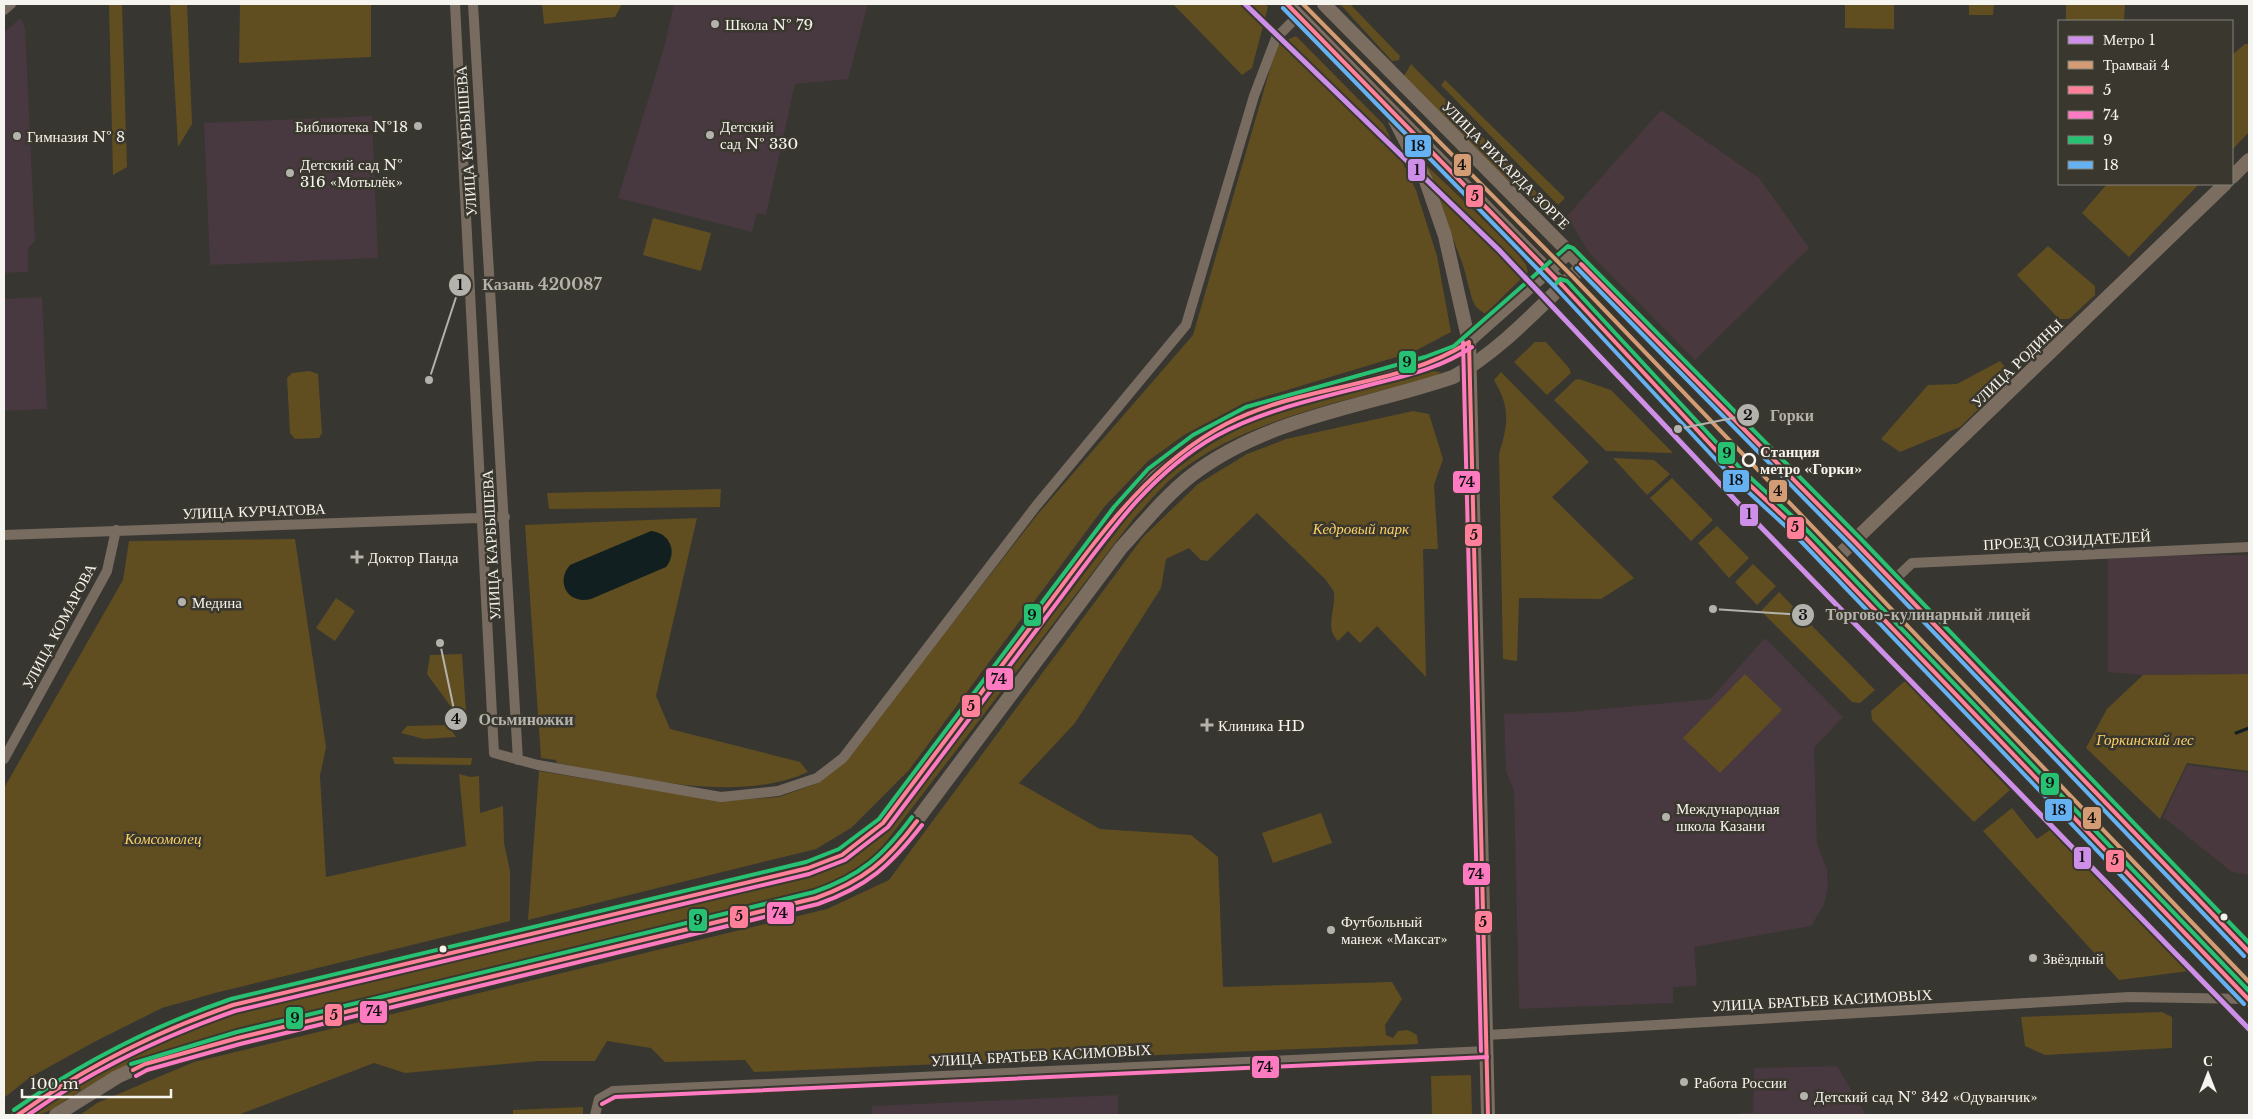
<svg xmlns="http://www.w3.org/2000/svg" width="2253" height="1119" viewBox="0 0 2253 1119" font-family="'Libre Baskerville',serif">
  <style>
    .industrial { fill: #49383d }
    .education { fill: #48383f }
    .green { fill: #604e21 }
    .water { fill: #121f20 }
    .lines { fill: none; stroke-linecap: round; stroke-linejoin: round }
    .stream { stroke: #121f20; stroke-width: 3 }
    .street { stroke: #786c61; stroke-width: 10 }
    .secondary { stroke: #7c6d61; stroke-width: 14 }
    .bus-1-casing { stroke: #3a372e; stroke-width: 8 }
    .bus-2-casing { stroke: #3a372e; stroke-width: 8 }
    .bus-3-casing { stroke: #3a372e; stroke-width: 8 }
    .bus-4-casing { stroke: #3a372e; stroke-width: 8 }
    .bus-1 { stroke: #ff8098; stroke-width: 4 }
    .bus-2 { stroke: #fe7ac1; stroke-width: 4 }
    .bus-3 { stroke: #26c172; stroke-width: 4 }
    .bus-4 { stroke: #66b1f2; stroke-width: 4 }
    .tram-1-casing { stroke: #3a372e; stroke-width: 8 }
    .tram-1 { stroke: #d39c74; stroke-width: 4 }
    .metro-1-casing { stroke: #3a372e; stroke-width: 9 }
    .metro-1 { stroke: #ce8fe9; stroke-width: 5 }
    .poi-dot { fill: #b3b2ac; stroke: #3a372e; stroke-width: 2 }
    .stop-dot { fill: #3a372e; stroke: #f6f4ee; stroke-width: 2.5 }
    .bus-dot { fill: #f6f4ee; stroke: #3a372e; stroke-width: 2 }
    .labels { text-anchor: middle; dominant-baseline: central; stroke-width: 5; stroke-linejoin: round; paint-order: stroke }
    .poi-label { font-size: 15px; fill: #f6f4ee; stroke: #3a372e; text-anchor: start }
    .street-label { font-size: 15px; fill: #f6f4ee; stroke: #3a372e }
    .stop-label { font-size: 15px; font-weight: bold; fill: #f6f4ee; stroke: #3a372e; text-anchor: start }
    .park-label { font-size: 15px; font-style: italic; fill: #fdd265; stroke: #3a372e }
    .leader { fill: none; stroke: #b3b2ac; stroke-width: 2 }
    .callout-dot { fill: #b3b2ac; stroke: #3a372e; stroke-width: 2 }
    .mark-label { font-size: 15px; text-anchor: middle; font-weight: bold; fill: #111 }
    .callout-label { font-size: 16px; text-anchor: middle; font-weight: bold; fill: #b3b2ac; stroke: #3a372e; stroke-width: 5; stroke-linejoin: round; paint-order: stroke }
    .line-badge { stroke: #3a372e; stroke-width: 2 }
    .pale-badge-label { font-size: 14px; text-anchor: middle; font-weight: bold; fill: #111 }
  </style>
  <rect width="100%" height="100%" fill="#373631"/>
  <!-- industrial -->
  <path class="industrial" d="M1661,110L1759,178L1809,248L1695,360L1590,254L1567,216Z
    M2249,555V674L2143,675L2108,672V556Z
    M2187,765L2249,773V875L2232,872L2163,817Z"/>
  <!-- education -->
  <path class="education" d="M674,4H868L848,79L795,84L766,215L757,213L752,232L618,198L665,44Z
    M21,18L25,28L35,241L28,248V272L4,273V32Z
    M372,116L378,258L210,265L204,123Z
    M42,297L47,409L4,411V299Z
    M1765,638L1843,717L1814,748L1817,843L1827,870L1828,885L1824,905L1811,926L1694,947L1697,986L1673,987V1003L1519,1009L1514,790L1506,772L1504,714L1570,712L1710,699Z
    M1837,1066L1866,1115H1738V1113H1753L1754,1068Z
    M1118,1095V1115H872V1106Z"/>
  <!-- green -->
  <path class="green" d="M109,4H122L127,167L113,175Z
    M170,4H187L192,124L178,147Z
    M240,4H371V57L239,63Z
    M542,4H622L615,17L544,24Z
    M1173,4H1265L1268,7L1252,68L1242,75Z
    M1340,4H1350L1400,56L1399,60L1392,61Z
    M1845,4H1894V29L1845,28Z
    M1969,4H1994L1993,15H1969Z
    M2066,4H2125L2124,21H2066Z
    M1296,36L1384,125L1416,190L1437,256L1451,332L1413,352L1244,403L1184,435L1148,461L1105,506L909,770L851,828L816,849L528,920L539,771L720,801L779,797L818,783L846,760L1037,515L1193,335L1277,45Z
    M2245,44H2249V132L2232,150V55Z
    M1411,64L1552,208L1544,210L1537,206L1499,172L1404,76Z
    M1445,80L1565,198L1558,205L1441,85Z
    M1424,163L1514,249L1526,265L1528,272L1485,314L1476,307L1472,299L1463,265Z
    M2107,184H2199L2129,257L2082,213Z
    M653,218L711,233L701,271L643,255Z
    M2048,246L2095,286V295L2069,319H2059L2017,275Z
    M1535,342H1546L1569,368L1571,373L1547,395L1514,362Z
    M2000,361L2013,376L1960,427L1900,452L1881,439L1928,385L1957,384Z
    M310,371L318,374L322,433L319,438L295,439L290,433L287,378L292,373Z
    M1431,371L1441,372L1434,377C1351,400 1246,418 1178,473C1162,486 1149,502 1135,517L892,834C863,870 859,876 814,889L193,1044C151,1059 110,1073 72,1096C57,1105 49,1115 31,1115L68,1090L140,1049L237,1012L809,873L847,860L887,830L1131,513C1167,472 1214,436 1266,418C1320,399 1377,386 1431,371Z
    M1501,372L1589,462L1552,497L1634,578L1601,599L1519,598L1517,661L1503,659L1499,454C1508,424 1511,409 1494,380Z
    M1579,379L1611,390L1673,453L1606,451L1554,400L1575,380Z
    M1413,411L1429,414L1443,459L1434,485L1438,549H1423L1426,677L1377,626L1360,643L1348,631L1338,641C1324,627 1336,611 1334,593C1333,589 1328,583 1325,579L1257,513L1207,561L1201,560L1189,548L1166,559L1161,588L1075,723L1019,783L1100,829L1191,835L1218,857L1223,987L1392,982L1402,999L1385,1025L1386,1035L1393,1038L1398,1031L1408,1030L1417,1035L1418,1044L754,1072L745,1060L665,1062L651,1048L607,1041L595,1061H538L405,1073L374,1063L238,1115H80L97,1103L194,1062L827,909L889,880L1143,537L1198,484L1247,454L1286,439Z
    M1613,458L1654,460L1670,474L1647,495Z
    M1672,478L1713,520L1691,541L1650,498Z
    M721,489L720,507L549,509L547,493Z
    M697,518L656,696L670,729L800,762L808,772C736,805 632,776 557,763L556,760L541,758L525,525Z
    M1717,526L1749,558L1729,578L1698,543Z
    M295,539L326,747L320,776L326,877L466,846L459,774L471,777L479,776L480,813L503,806L504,843L510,871V921L215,993L162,1008L94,1042L29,1078L4,1098V788L123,580L129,541Z
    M1753,564L1776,586L1757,605L1735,582Z
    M1779,592L1875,690L1860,703L1852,702L1761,611Z
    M336,598L355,611L335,641L316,628Z
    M462,654L467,726H465L427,674L430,655Z
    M1745,674L1782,710L1720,773L1683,738Z
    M2249,674V771L2187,763L2160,819L2086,748L2107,709L2143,675Z
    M1906,680L2010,790L1974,822L1872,720L1871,711Z
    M448,725L456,737L424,739L401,733L407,726Z
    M392,757L472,758L471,765L395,764Z
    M2012,808L2037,839L2050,830L2189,971L2119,980L1983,831Z
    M1321,813L1332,843L1273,863L1262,833Z
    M2162,1012L2172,1017V1048L2045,1055L2025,1046L2021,1017Z
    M1471,1075L1472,1115H1432L1431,1076Z
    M583,1107V1115H513V1110Z"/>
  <!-- water -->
  <path class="water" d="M651,531C670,533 678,552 666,567L591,599C568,605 555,582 570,565Z"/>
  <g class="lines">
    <!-- stream -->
    <path class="stream" d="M2236,733L2249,728"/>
    <!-- street -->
    <path class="street" d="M455,4L494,753L538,765L721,797L778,791L817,778L843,758L1036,506L1186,325L1254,96L1276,38L1298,16
      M473,4L518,760
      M4,10L11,4
      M4,535L505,517
      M1893,581L1912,563L2249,547
      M4,759L107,571L116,530
      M1487,1035L2129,997L2249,999
      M595,1115L599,1099L613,1091L1487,1051"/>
    <!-- secondary -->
    <path class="secondary" d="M1287,4L1562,285L1737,473L1798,530L2249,1000
      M1324,4L1855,542L2249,952
      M1395,120L1426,181L1445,236L1469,342L1488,1115
      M2232,177L2249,160
      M1830,564L2225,184
      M18,1115C85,1065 153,1031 233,1005L808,868L842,855L883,823L1119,511L1152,474L1197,440L1249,413L1427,363L1457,351L1569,252
      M56,1115L117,1077L145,1064L238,1038L816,898L858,882L896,848L1121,548C1144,523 1165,496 1192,475C1268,417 1365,407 1453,377C1502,350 1542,304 1583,266"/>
    <defs>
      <path id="bus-1" d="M1287,4L1562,285L1737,473L1798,530L2249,1000
        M1581,264L1855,542L2249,952
        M1469,342L1488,1115
        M133,1070L145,1064L238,1038L816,898C863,881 887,861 917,821
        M18,1115C85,1067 155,1032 233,1005L808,868L842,855L883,823C933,757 983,690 1033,624C1090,550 1141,469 1226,424C1302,384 1398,388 1469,342"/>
      <path id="bus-2" d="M1463,342L1481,1051
        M136,1076L147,1070L240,1044L818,904C867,887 891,865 922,825
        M602,1104L615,1097L1487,1057
        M28,1115C92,1070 161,1037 235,1011L809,874L845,860L888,827C941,757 994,687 1047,616C1097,551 1143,477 1216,436C1267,408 1325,397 1381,382C1413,374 1444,366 1472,347"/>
      <path id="bus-3" d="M1555,285L1560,279L1567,281L1741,469L1803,526L2249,991
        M131,1064L237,1032L814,892C860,876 883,856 912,817
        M14,1110C82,1062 153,1026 231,999L806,862L839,849L879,819L1114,507L1148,469L1193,435L1246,407L1425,357L1454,346L1568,246L1573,248L1860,538L2249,943"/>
      <path id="bus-4" d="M1283,8L1557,289L1732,477L1794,534L2244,1004
        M1577,268L1851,546L2244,956"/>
    </defs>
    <!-- bus-1 casing -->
    <use href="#bus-1" class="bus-1-casing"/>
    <!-- bus-2 casing -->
    <use href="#bus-2" class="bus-2-casing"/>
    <!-- bus-3 casing -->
    <use href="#bus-3" class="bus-3-casing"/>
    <!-- bus-4 casing -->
    <use href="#bus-4" class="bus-4-casing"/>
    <!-- bus-1 -->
    <use href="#bus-1" class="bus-1"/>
    <!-- bus-2 -->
    <use href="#bus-2" class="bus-2"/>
    <!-- bus-3 -->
    <use href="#bus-3" class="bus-3"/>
    <!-- bus-4 -->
    <use href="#bus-4" class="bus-4"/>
    <defs>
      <path id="tram-1" d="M1303,4L1572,276L2249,982"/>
    </defs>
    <!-- tram-1 casing -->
    <use href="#tram-1" class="tram-1-casing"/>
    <!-- tram-1 -->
    <use href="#tram-1" class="tram-1"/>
    <defs>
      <path id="metro-1" d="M1245,4L1499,250L1755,521L2249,1029"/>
    </defs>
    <!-- metro-1 casing -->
    <use href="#metro-1" class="metro-1-casing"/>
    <!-- metro-1 -->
    <use href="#metro-1" class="metro-1"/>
  </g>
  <!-- markers -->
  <g class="poi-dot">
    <circle cx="715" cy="24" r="5"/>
    <circle cx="418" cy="126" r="5"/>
    <circle cx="710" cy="135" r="5"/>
    <circle cx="17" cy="136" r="5"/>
    <circle cx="290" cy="173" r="5"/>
    <path d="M354.5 549.5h5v5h5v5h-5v5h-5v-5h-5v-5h5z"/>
    <circle cx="182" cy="602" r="5"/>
    <path d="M1204.5 717.5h5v5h5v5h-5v5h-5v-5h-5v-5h5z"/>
    <circle cx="1666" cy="817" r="5"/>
    <circle cx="1331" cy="930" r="5"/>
    <circle cx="2033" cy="958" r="5"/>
    <circle cx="1684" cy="1082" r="5"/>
    <circle cx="1804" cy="1096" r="5"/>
  </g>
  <circle class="stop-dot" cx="1749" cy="460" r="6"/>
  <g class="bus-dot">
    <circle cx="2224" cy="917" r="4.5"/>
    <circle cx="443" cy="949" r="4.5"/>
  </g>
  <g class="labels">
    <!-- poi labels -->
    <g class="poi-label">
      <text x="725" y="24">Школа № 79</text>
      <text x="408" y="126" text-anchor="end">Библиотека №18</text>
      <text x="720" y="126">Детский<tspan x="720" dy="17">сад № 330</tspan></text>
      <text x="27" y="136">Гимназия № 8</text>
      <text x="300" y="164">Детский сад №<tspan x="300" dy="17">316 «Мотылёк»</tspan></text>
      <text x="368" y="557">Доктор Панда</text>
      <text x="192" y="602">Медина</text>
      <text x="1218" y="725">Клиника HD</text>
      <text x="1676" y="808">Международная<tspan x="1676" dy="17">школа Казани</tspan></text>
      <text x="1341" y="921">Футбольный<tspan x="1341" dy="17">манеж «Максат»</tspan></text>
      <text x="2043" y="958">Звёздный</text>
      <text x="1694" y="1082">Работа России</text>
      <text x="1814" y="1096">Детский сад № 342 «Одуванчик»</text>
    </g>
    <!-- street labels -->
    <g class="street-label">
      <text transform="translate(466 141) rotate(-94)">УЛИЦА КАРБЫШЕВА</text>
      <text transform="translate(1506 165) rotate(45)">УЛИЦА РИХАРДА ЗОРГЕ</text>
      <text transform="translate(2017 363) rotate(-44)">УЛИЦА РОДИНЫ</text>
      <text transform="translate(254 511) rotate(-2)">УЛИЦА КУРЧАТОВА</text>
      <text transform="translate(2067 540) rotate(-3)">ПРОЕЗД СОЗИДАТЕЛЕЙ</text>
      <text transform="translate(491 545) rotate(-93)">УЛИЦА КАРБЫШЕВА</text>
      <text transform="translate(59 626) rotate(-62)">УЛИЦА КОМАРОВА</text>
      <text transform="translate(1822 1000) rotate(-3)">УЛИЦА БРАТЬЕВ КАСИМОВЫХ</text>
      <text transform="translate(1041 1055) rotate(-3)">УЛИЦА БРАТЬЕВ КАСИМОВЫХ</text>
    </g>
    <!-- stop labels -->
    <g class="stop-label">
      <text x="1760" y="451">Станция<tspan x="1760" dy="17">метро «Горки»</tspan></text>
    </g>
    <!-- park labels -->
    <g class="park-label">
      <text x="1361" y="528">Кедровый парк</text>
      <text x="2145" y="739">Горкинский лес</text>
      <text x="163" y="838">Комсомолец</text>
    </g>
  </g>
  <!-- callouts -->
  <path class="leader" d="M429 380L460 285M1678 429L1748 415M1713 609L1803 615M440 643L456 719"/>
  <g class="callout-dot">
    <circle cx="429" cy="380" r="5"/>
    <circle cx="1678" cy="429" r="5"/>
    <circle cx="1713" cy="609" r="5"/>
    <circle cx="440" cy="643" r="5"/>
    <circle cx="460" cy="285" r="12"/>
    <circle cx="1748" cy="415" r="12"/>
    <circle cx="1803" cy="615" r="12"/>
    <circle cx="456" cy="719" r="12"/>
  </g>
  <g class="mark-label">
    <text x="460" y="290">1</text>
    <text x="1748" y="420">2</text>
    <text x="1803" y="620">3</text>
    <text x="456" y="724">4</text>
  </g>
  <g class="callout-label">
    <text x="542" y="290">Казань 420087</text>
    <text x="1792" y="421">Горки</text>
    <text x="1928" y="620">Торгово-кулинарный лицей</text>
    <text x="526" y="725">Осьминожки</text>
  </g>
  <g class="line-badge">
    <rect x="1404" y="134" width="28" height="24" rx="5" fill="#66b1f2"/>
    <rect x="1453" y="153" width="19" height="24" rx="5" fill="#d39c74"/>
    <rect x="1407" y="158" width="19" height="24" rx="5" fill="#ce8fe9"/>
    <rect x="1465" y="184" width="19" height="24" rx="5" fill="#ff8098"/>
    <rect x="1398" y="350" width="19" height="24" rx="5" fill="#26c172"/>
    <rect x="1717" y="441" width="19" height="24" rx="5" fill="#26c172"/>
    <rect x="1722" y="469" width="28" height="24" rx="5" fill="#66b1f2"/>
    <rect x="1452" y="470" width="29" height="24" rx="5" fill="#fe7ac1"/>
    <rect x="1768" y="479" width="20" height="24" rx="5" fill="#d39c74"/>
    <rect x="1739" y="503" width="20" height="24" rx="5" fill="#ce8fe9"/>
    <rect x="1786" y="516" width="19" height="24" rx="5" fill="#ff8098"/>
    <rect x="1464" y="523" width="19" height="24" rx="5" fill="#ff8098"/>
    <rect x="1023" y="603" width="19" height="24" rx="5" fill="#26c172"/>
    <rect x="985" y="667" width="29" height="24" rx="5" fill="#fe7ac1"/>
    <rect x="961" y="694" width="20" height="24" rx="5" fill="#ff8098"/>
    <rect x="2040" y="772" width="20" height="24" rx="5" fill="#26c172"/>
    <rect x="2044" y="798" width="29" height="24" rx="5" fill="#66b1f2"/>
    <rect x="2082" y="806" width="20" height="24" rx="5" fill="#d39c74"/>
    <rect x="2073" y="846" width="19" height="24" rx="5" fill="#ce8fe9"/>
    <rect x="2105" y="849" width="20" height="24" rx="5" fill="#ff8098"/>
    <rect x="1462" y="862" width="29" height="24" rx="5" fill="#fe7ac1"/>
    <rect x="766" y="901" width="29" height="24" rx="5" fill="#fe7ac1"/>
    <rect x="729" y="905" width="20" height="24" rx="5" fill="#ff8098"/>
    <rect x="688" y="908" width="20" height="24" rx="5" fill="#26c172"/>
    <rect x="1474" y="910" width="19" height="24" rx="5" fill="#ff8098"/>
    <rect x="359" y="1000" width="29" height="24" rx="5" fill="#fe7ac1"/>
    <rect x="324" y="1003" width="19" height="24" rx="5" fill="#ff8098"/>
    <rect x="285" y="1006" width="19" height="24" rx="5" fill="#26c172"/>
    <rect x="1251" y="1055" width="29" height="24" rx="5" fill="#fe7ac1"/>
  </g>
  <g class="pale-badge-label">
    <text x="1418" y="151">18</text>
    <text x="1462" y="170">4</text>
    <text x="1417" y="175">1</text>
    <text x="1475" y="201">5</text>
    <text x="1407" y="367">9</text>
    <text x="1727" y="458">9</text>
    <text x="1736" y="485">18</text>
    <text x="1467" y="487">74</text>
    <text x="1778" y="496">4</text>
    <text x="1749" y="519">1</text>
    <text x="1795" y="532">5</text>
    <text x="1474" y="540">5</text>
    <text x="1032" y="620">9</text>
    <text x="999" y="684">74</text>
    <text x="971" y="711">5</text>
    <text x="2050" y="788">9</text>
    <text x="2059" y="815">18</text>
    <text x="2092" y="823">4</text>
    <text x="2082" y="862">1</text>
    <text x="2115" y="865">5</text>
    <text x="1476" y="879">74</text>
    <text x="780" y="918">74</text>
    <text x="739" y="921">5</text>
    <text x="698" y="925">9</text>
    <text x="1483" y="927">5</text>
    <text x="374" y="1016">74</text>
    <text x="334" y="1020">5</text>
    <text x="295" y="1023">9</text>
    <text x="1265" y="1072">74</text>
  </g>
  <!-- border -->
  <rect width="2253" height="1119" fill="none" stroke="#f6f4ee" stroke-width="10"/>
  <!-- legend -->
  <rect x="2058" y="20" width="175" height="165" fill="#3a372e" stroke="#85837b"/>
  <rect x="2068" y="36" width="25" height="8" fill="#ce8fe9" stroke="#85837b"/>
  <text x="2103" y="45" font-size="15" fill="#f6f4ee">Метро 1</text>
  <rect x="2068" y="61" width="25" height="8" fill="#d39c74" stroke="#85837b"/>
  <text x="2103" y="70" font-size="15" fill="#f6f4ee">Трамвай 4</text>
  <rect x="2068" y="86" width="25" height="8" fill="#ff8098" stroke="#85837b"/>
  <text x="2103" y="95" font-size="15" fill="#f6f4ee">5</text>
  <rect x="2068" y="111" width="25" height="8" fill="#fe7ac1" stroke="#85837b"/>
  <text x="2103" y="120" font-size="15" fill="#f6f4ee">74</text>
  <rect x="2068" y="136" width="25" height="8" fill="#26c172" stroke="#85837b"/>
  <text x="2103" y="145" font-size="15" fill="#f6f4ee">9</text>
  <rect x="2068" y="161" width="25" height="8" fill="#66b1f2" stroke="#85837b"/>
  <text x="2103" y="170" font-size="15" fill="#f6f4ee">18</text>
  <!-- north arrow -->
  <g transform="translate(2208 1074)" stroke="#3a372e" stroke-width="4" paint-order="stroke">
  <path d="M0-4L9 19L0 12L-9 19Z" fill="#f6f4ee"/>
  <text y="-8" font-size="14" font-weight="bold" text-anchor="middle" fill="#f6f4ee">С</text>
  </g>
  <!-- scale -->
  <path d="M22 1089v8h149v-8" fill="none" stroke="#f6f4ee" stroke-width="2.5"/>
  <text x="30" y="1089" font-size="15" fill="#f6f4ee" stroke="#3a372e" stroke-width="4" paint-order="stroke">100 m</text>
</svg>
